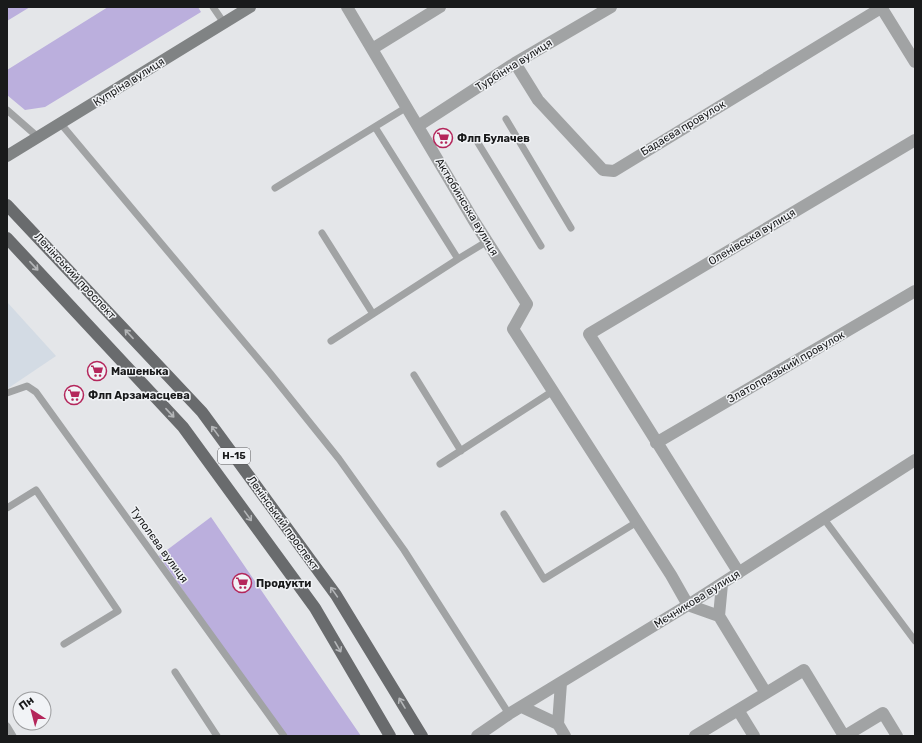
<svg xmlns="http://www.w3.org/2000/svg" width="922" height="743" viewBox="0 0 922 743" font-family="Rubik,sans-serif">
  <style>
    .built { fill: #d3dbe4 }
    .green { fill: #bbafdd }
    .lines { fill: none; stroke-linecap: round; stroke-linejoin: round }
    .service { stroke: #a1a3a4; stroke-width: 7 }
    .minor { stroke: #a1a3a4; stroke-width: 12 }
    .secondary { stroke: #808384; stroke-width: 12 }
    .primary { stroke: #696b6d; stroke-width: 12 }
    .oneway { stroke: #b4b6b8 }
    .labels { text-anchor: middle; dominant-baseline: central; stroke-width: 3; stroke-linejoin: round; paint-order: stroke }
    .shield { fill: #f1f3f6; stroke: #5a5b5d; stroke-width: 1 }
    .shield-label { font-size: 10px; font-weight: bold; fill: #191a1b }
    .street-label { font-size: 11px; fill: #191a1b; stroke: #f1f3f6 }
    .poi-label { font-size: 11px; font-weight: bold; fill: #191a1b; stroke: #f1f3f6; text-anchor: start }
  </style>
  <rect width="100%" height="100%" fill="#e4e6e9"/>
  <!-- built -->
  <path class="built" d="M7,302L56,356L7,389Z"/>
  <!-- green -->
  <path class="green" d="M7,7H30L7,21Z
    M108,7H198L201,12L45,107L25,110L7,95V70Z
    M211,517L361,736H285L159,556Z"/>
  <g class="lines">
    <!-- service -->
    <path class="service" d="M213,7L224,23
      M7,110L39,138
      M506,119L571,228
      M61,124L270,373L339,459L404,550L509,714
      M475,138L541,246
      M275,188L407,107
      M322,233L373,314
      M458,259L486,242
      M331,341L458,259L375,127
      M414,375L461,451
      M7,393L27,386L36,392L284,736
      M440,464L553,391
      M7,508L36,490L118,611L64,644
      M504,514L544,579L637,522
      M824,519L915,641
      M175,672L217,736
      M7,726L13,736"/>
    <!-- minor -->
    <path class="minor" d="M347,7L474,221L527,304L513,329L671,575L688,605L719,616L722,584
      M881,7L915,62
      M372,49L440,7
      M515,63L538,100L603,170L614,171L881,8
      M418,126L515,63L611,7
      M656,443L915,291
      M739,573L589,334L915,140
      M719,616L766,693
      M522,707L558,724L561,683
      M738,710L754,736
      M558,724L565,736
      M477,736L509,714L688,605L915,460
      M695,736L804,670L844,736
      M845,736L883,713L897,736"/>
    <!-- secondary -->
    <path class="secondary" d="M7,156L250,7"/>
    <!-- primary -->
    <path class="primary" d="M7,205L202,412L336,595L422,736
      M7,238L183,427L315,608L390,736"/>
  </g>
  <!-- one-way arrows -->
  <defs><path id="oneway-shaft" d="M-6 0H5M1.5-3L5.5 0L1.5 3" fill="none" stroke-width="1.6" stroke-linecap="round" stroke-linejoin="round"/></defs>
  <g class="oneway">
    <use href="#oneway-shaft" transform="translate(34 266) rotate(47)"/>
    <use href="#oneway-shaft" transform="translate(129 334) rotate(-133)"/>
    <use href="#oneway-shaft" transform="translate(170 413) rotate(47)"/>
    <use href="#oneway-shaft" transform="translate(215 431) rotate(-126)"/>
    <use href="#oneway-shaft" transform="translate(248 516) rotate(54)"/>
    <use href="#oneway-shaft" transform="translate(334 592) rotate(-125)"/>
    <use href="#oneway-shaft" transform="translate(338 647) rotate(60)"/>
    <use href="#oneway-shaft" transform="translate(402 703) rotate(-121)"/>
  </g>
  <!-- icons -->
  <defs>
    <symbol id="supermarket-ring" viewBox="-11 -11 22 22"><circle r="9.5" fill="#f1f3f6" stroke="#b4265b" stroke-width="1.5"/><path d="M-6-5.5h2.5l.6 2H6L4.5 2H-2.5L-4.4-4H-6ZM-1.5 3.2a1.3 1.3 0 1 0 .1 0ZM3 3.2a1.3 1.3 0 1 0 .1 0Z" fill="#b4265b"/></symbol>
  </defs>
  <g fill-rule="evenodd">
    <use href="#supermarket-ring" x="432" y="127" width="22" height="22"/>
    <use href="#supermarket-ring" x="86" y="360" width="22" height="22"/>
    <use href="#supermarket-ring" x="63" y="384" width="22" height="22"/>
    <use href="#supermarket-ring" x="231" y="572" width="22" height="22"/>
  </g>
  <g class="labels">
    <!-- shield labels -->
    <rect class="shield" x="218" y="448" width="32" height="16" rx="3"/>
    <g class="shield-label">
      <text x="234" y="456">Н-15</text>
    </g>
    <!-- street labels -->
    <g class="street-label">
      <text transform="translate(514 65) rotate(-32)">Турбінна вулиця</text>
      <text transform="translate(129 82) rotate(-32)">Купріна вулиця</text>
      <text transform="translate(683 128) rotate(-31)">Бадаєва провулок</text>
      <text transform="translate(467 207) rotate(59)">Актюбинська вулиця</text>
      <text transform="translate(752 237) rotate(-31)">Оленівська вулиця</text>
      <text transform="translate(75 276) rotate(47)">Ленінський проспект</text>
      <text transform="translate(786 367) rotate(-30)">Златопразький провулок</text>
      <text transform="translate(283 523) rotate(54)">Ленінський проспект</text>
      <text transform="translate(159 545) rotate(54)">Туполєва вулиця</text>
      <text transform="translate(697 599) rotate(-32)">Мєчникова вулиця</text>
    </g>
    <!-- poi labels -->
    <g class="poi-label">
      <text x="457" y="138">Флп Булачев</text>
      <text x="111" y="371">Машенька</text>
      <text x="88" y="395">Флп Арзамасцева</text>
      <text x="256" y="583">Продукти</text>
    </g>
  </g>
  <!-- border -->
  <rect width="922" height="743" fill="none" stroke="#191a1b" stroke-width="16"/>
  <!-- north arrow -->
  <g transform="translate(32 711) rotate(324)"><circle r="19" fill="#f1f3f6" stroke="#9b9c9e"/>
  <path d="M0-3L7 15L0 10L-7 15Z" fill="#b4265b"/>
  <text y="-6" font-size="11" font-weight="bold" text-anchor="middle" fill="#191a1b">Пн</text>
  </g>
</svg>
